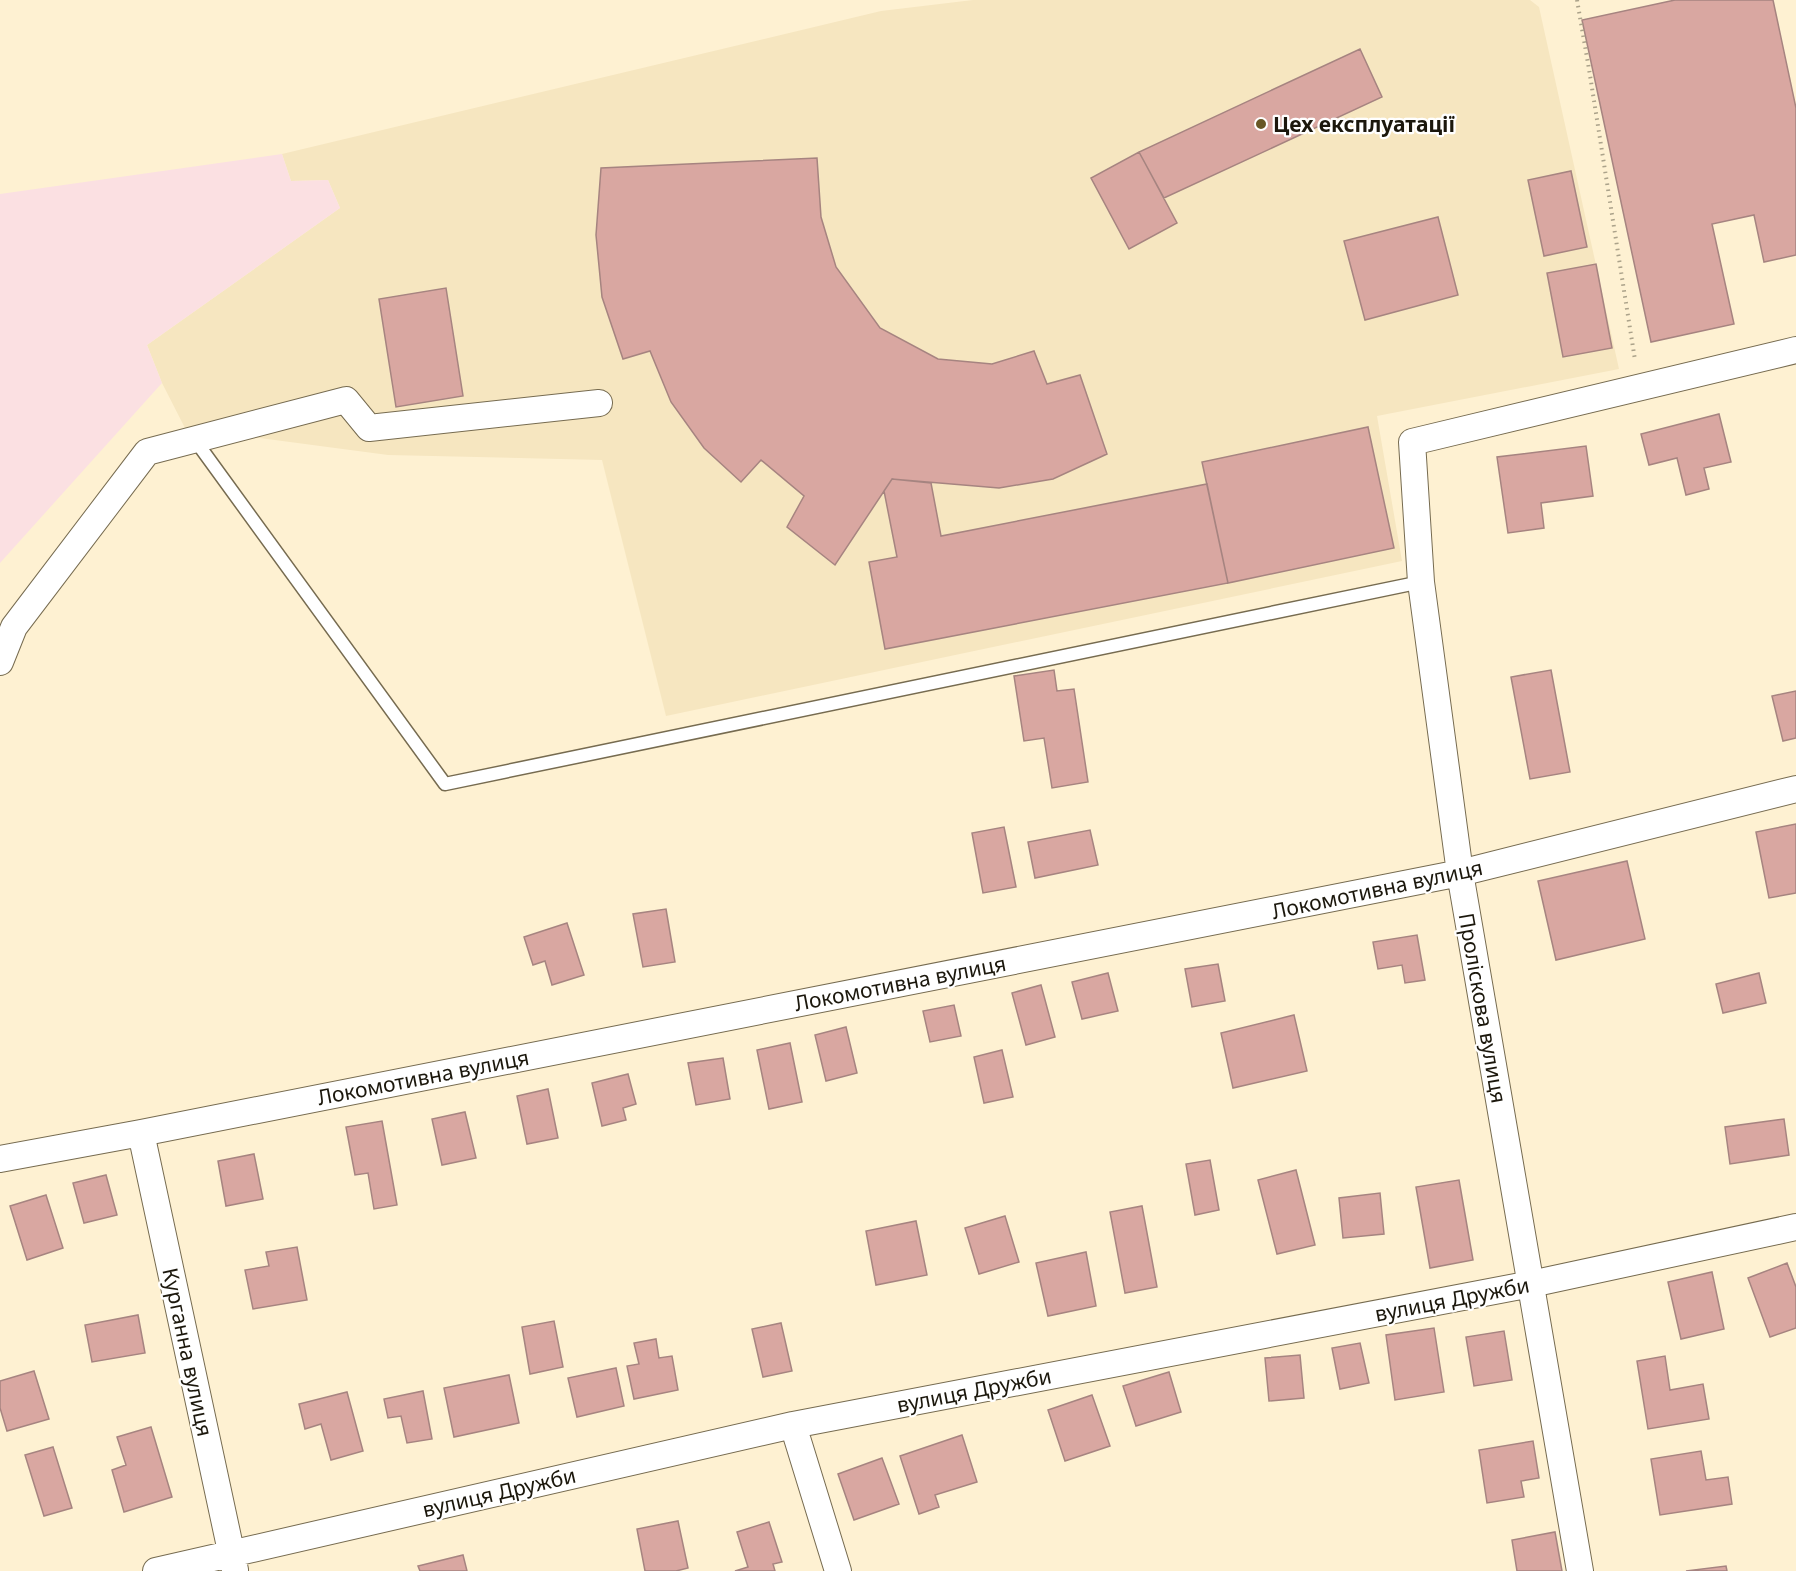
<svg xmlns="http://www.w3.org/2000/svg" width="1796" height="1571" viewBox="0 0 1796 1571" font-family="'Noto Sans',sans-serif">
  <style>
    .built { fill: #f6e6c0 }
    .industrial { fill: #fbe0e2 }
    .building { fill: #d9a7a1; stroke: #a68480; stroke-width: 1.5 }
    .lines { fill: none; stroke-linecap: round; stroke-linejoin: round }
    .service-casing { stroke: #766b50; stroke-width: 15 }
    .minor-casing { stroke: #766b50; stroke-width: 28 }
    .path { stroke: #aba28a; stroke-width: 4; stroke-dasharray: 1.5 4.5; stroke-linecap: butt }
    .service { stroke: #fff; stroke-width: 12 }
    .minor { stroke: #fff; stroke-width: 26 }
    .poi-dot { fill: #685725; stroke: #fff; stroke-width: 2 }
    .labels { text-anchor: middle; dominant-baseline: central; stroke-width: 4.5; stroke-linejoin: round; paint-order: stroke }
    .poi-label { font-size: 21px; font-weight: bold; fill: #1b170c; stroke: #fff; text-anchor: start }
    .street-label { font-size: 21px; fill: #1b170c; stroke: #fff }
  </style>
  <rect width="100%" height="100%" fill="#fef1d2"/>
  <!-- built -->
  <path class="built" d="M973,0H1530L1539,7L1619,369L1377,416L1402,561L666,716L602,460L388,455L185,428L162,383L147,345L340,208L328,180L291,181L282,154L881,11Z"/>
  <!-- industrial -->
  <path class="industrial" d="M282,154L291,181L328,180L340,208L147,345L162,383L0,563V194Z"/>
  <!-- building -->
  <path class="building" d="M1675,0H1773L1796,108V255L1764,262L1754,215L1712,224L1734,324L1651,342L1582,20Z
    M1360,49L1382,97L1164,198L1139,152Z
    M1139,152L1177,223L1129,249L1091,178Z
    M817,158L821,217L836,267L880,328L938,359L992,364L1034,351L1047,384L1080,375L1107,454L1053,479L999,488L892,479L835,565L787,527L804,496L761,460L741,482L704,448L671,402L650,351L623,359L602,297L596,235L601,168Z
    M1571,171L1587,247L1544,256L1528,180Z
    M1438,217L1458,295L1365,320L1344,241Z
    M1596,264L1612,348L1563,357L1547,273Z
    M446,288L463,396L396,407L379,299Z
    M1719,414L1731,462L1704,468L1709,489L1686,495L1677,458L1649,465L1641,434Z
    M1368,427L1394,548L1228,583L1202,462Z
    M1586,446L1593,496L1541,503L1544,528L1508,533L1497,457Z
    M892,479L931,483L941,536L1207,484L1228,583L885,649L869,562L897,557L884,491Z
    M1054,670L1057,691L1074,689L1088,782L1052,788L1044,738L1024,741L1014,676Z
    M1551,670L1570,772L1530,779L1511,677Z
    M1796,691V738L1783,741L1772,696Z
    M1796,824V893L1769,898L1756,832Z
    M1004,827L1016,887L983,893L972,833Z
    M1090,830L1098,865L1035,878L1028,842Z
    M1627,861L1645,939L1556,960L1538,881Z
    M666,909L675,962L643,967L633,914Z
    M567,923L584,975L552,985L545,961L533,965L524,937Z
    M1417,935L1425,980L1405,983L1402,965L1378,969L1373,942Z
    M1218,964L1225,1001L1192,1007L1185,969Z
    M1108,973L1118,1011L1082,1019L1072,982Z
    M1759,973L1766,1003L1723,1013L1716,984Z
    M1041,985L1055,1037L1026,1045L1012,993Z
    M954,1005L961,1036L930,1042L923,1011Z
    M1294,1015L1307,1071L1233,1088L1221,1033Z
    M846,1027L857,1073L826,1081L815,1035Z
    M790,1043L802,1102L769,1109L757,1050Z
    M1002,1050L1013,1097L984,1103L974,1057Z
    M723,1058L730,1099L696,1105L688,1063Z
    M628,1074L636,1104L623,1108L626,1120L602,1126L592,1083Z
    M548,1089L558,1138L527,1144L517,1096Z
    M465,1112L476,1158L442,1165L432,1119Z
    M1784,1119L1789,1155L1730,1164L1725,1127Z
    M382,1121L397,1205L374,1209L368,1173L355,1175L346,1127Z
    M254,1154L263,1199L226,1206L218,1161Z
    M1210,1160L1219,1210L1195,1215L1186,1164Z
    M1296,1170L1315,1245L1277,1254L1258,1180Z
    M106,1175L117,1215L84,1223L73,1183Z
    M1459,1180L1473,1260L1430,1268L1416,1187Z
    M1380,1193L1384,1234L1343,1238L1339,1198Z
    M46,1195L63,1248L27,1260L10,1206Z
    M1142,1206L1157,1287L1125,1293L1110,1212Z
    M1005,1216L1019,1262L979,1274L965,1228Z
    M916,1221L927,1275L876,1285L866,1231Z
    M297,1247L307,1300L253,1309L245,1270L269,1266L266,1252Z
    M1086,1252L1096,1306L1048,1316L1036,1263Z
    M1787,1263L1796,1287V1328L1770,1337L1748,1278Z
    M1712,1272L1724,1329L1681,1339L1668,1282Z
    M138,1315L145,1353L92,1362L85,1325Z
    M554,1321L563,1367L530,1374L522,1327Z
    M781,1323L792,1371L763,1377L752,1329Z
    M1434,1328L1444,1392L1395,1400L1386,1335Z
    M1504,1331L1512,1380L1474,1386L1466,1337Z
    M656,1339L659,1358L672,1356L678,1390L634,1399L627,1366L639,1364L634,1343Z
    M1360,1343L1369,1383L1340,1389L1332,1348Z
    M1300,1355L1304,1398L1269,1401L1265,1358Z
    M1665,1356L1670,1390L1703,1384L1709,1419L1648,1429L1637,1361Z
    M616,1368L624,1406L577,1417L568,1378Z
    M34,1371L49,1419L7,1431L0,1408V1381Z
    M1169,1372L1181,1412L1136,1426L1123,1386Z
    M509,1375L519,1423L454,1437L444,1388Z
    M423,1391L432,1439L407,1443L401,1416L388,1418L384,1399Z
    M347,1392L363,1451L331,1460L321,1424L305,1429L299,1404Z
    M1092,1395L1110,1446L1065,1461L1048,1410Z
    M151,1427L172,1497L124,1512L112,1470L126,1465L117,1437Z
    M962,1435L977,1482L935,1495L939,1507L919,1514L900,1456Z
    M1533,1441L1539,1478L1521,1481L1524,1497L1487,1503L1479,1450Z
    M53,1447L72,1508L44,1516L25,1455Z
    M1701,1451L1706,1480L1728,1477L1732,1504L1660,1515L1651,1459Z
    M882,1458L899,1504L854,1520L838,1474Z
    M678,1521L688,1568L676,1571H645L637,1529Z
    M769,1522L782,1562L773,1564L775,1571H735L748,1567L737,1532Z
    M1555,1532L1562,1571H1517L1512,1540Z
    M463,1555L467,1571H420L418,1566Z
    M1726,1566L1727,1571H1686Z"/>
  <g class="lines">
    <defs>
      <path id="service" d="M195,440L445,784L1421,582"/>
      <path id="minor" d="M0,662L14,627L147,452L346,400L369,428L599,403
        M141,1133L235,1570
        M0,1159L141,1133L1460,873L1796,789
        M793,1425L838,1571
        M156,1571L793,1425L1531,1284L1796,1227
        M1580,1571L1460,873L1421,582L1412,442L1796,350"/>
    </defs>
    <!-- service casing -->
    <use href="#service" class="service-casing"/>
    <!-- minor casing -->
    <use href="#minor" class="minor-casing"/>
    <!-- path -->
    <path class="path" d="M1577,0L1589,69L1635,360"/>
    <!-- service -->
    <use href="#service" class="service"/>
    <!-- minor -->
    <use href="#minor" class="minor"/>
  </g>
  <!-- markers -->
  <circle class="poi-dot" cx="1261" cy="124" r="6"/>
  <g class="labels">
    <!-- poi labels -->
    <g class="poi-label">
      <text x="1273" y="124">Цех експлуатації</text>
    </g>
    <!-- street labels -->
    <g class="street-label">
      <text transform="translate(1377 889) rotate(-12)">Локомотивна вулиця</text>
      <text transform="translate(900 983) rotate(-11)">Локомотивна вулиця</text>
      <text transform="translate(1483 1008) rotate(80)">Проліскова вулиця</text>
      <text transform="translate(423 1077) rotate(-11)">Локомотивна вулиця</text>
      <text transform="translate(1452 1299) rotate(-11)">вулиця Дружби</text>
      <text transform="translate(188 1352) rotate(78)">Курганна вулиця</text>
      <text transform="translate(974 1390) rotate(-11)">вулиця Дружби</text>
      <text transform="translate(499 1492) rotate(-13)">вулиця Дружби</text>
    </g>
  </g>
</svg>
